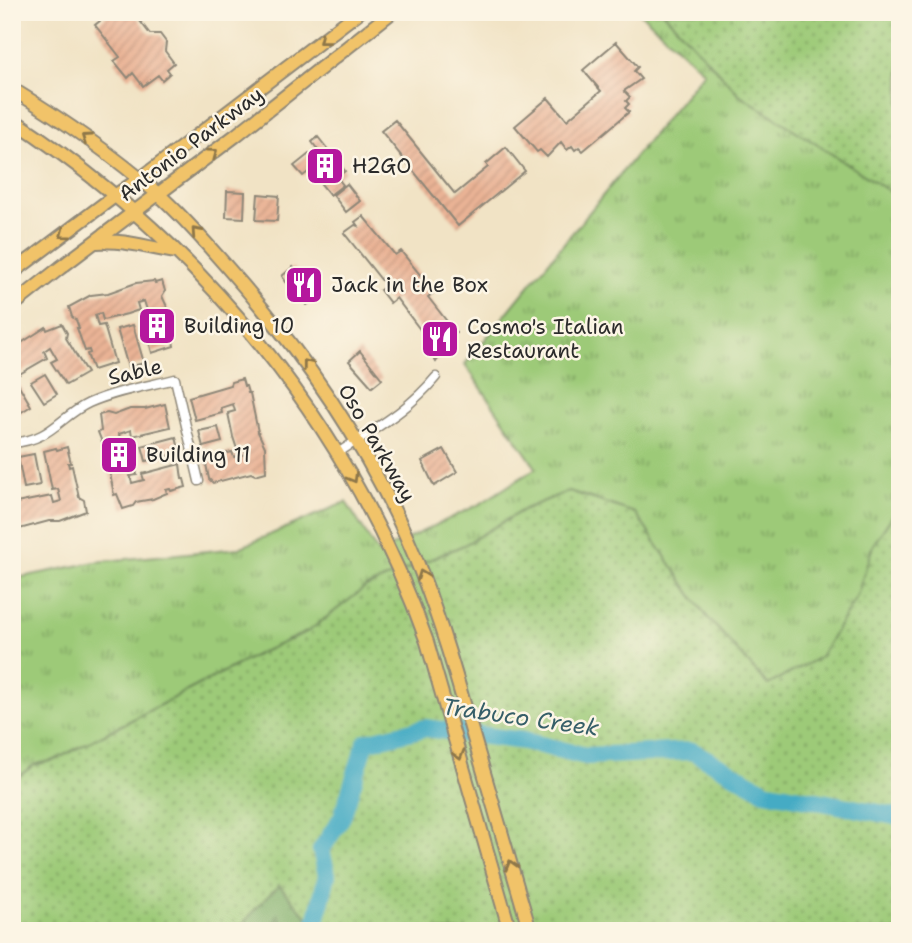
<svg xmlns="http://www.w3.org/2000/svg" width="912" height="943" viewBox="0 0 912 943" font-family="'Shantell Sans',sans-serif">
  <style>
    .grass { fill: url(#grass-tufts); stroke: #647a52; stroke-width: 2 }
    .forest { fill: url(#forest-firs); stroke: #546c4a; stroke-width: 2 }
    .park { fill: url(#park-dots); stroke: #647a52; stroke-width: 2 }
    .lines { fill: none; stroke-linecap: round; stroke-linejoin: round }
    .river { stroke: #45abc4; stroke-width: 18 }
    .building { fill: url(#building-hatch) }
    .minor-casing { stroke: #8e8778; stroke-width: 11 }
    .primary-casing { stroke: #8e8778; stroke-width: 16 }
    .minor { stroke: #fff; stroke-width: 8 }
    .primary { stroke: #f1c369; stroke-width: 12 }
    .oneway { stroke: #8e774a }
    .labels { text-anchor: middle; dominant-baseline: central; stroke-width: 5; stroke-linejoin: round; paint-order: stroke }
    .street-label { font-size: 21px; fill: #2b2b2b; stroke: #fcf5e5 }
    .poi-label { font-size: 21px; fill: #2b2b2b; stroke: #fcf5e5; text-anchor: start }
    .water-label { font-size: 23px; font-style: italic; fill: #355e68; stroke: #fcf5e5 }
  </style>
  <defs>
    <pattern id="grass-tufts" width="24" height="20" patternUnits="userSpaceOnUse" patternTransform="scale(1.75)"><rect width="24" height="20" fill="#9dca78"/><path d="M3 7l-1-3M5 7V3M7 7l1-3M15 17l-1-3M17 17v-4M19 17l1-3" fill="none" stroke="#80a463"/></pattern>
    <pattern id="forest-firs" width="22" height="20" patternUnits="userSpaceOnUse" patternTransform="scale(1.75)"><rect width="22" height="20" fill="#7eae68"/><path d="M5 1l3.5 6h-7zM16 11l3.5 6h-7z" fill="#678e56"/></pattern>
    <pattern id="park-dots" width="8" height="8" patternUnits="userSpaceOnUse" patternTransform="scale(1.75)"><rect width="8" height="8" fill="#9dca78"/><path d="M2 2h.1M6 6h.1" fill="none" stroke="#80a463" stroke-width="1.8" stroke-linecap="round"/></pattern>
    <pattern id="building-hatch" width="6" height="6" patternUnits="userSpaceOnUse" patternTransform="scale(1.75)"><rect width="6" height="6" fill="#eab395"/><path d="M-1 1l2-2M0 6l6-6M5 7l2-2" fill="none" stroke="#c99a81"/></pattern>
  </defs>
  <rect width="100%" height="100%" fill="#fcf5e5"/>
  <filter id="ink" filterUnits="userSpaceOnUse"><feTurbulence type="fractalNoise" baseFrequency=".0143" numOctaves="2"/><feDisplacementMap in="SourceGraphic" scale="14" xChannelSelector="R" yChannelSelector="G"/><feConvolveMatrix kernelMatrix="1 2 1 2 8 2 1 2 1" color-interpolation-filters="sRGB"/></filter>
  <filter id="wash" filterUnits="userSpaceOnUse"><feTurbulence type="fractalNoise" baseFrequency=".00686" numOctaves="4" result="noise"/><feDisplacementMap in="SourceGraphic" scale="28" xChannelSelector="R" yChannelSelector="G"/><feGaussianBlur stdDeviation="1.57" result="paint"/><feColorMatrix in="noise" values="0 0 0 0 0 0 0 0 0 0 0 0 0 0 0 0 0 1.4 0 .05"/><feComposite in="paint" operator="in"/></filter>
  <g filter="url(#wash)">
    <rect width="100%" height="100%" fill="#f1e3c5"/>
    <!-- grass -->
    <path class="grass" d="M639,12H663L739,94L900,198V505L873,545L857,596L820,657L768,686L707,617L635,513L569,491L525,509L464,545L366,587L309,631L256,655L55,760L34,765L12,782V579L95,562L239,548L346,502L378,553L480,504L536,468L465,364L704,72Z"/>
    <!-- forest -->
    <path class="forest" d="M279,884L320,931H237L256,908Z"/>
    <!-- park -->
    <path class="park" d="M663,12H900V198L739,94Z
      M569,491L635,513L707,617L768,685L820,657L857,596L873,545L900,505V931H320L279,885L256,908L237,931H12V782L34,765L55,760L256,655L309,631L366,587L464,545L525,509Z"/>
    <g class="lines">
      <!-- river -->
      <path class="river" d="M314,931L327,875L321,850L342,817L366,742L425,728L524,741L586,756L692,751L765,791L900,817"/>
    </g>
    <g id="blocks">
      <!-- building -->
      <path class="building" d="M111,12H133L150,34H160L166,42L165,51L174,63L167,69L170,73L162,80L158,75L143,86L133,73L128,78L114,61L120,57L95,25Z
        M616,42L638,67L634,71L641,79L624,91L630,97L626,101L629,104L625,108L629,112L583,151L579,147L575,150L572,146L567,150L561,142L547,157L540,150L537,152L515,126L548,98L567,120L601,91L583,70Z
        M395,120L455,194L488,167L486,164L506,147L525,171L458,226L381,131Z
        M318,137L345,171L337,177L343,185L330,195L317,179L321,176L318,173L315,175L311,170L303,176L294,166L309,154L312,157L317,152L321,154L312,142Z
        M347,184L360,201L346,212L333,195Z
        M227,191L245,192L244,218L226,217Z
        M258,194L279,196L277,221L256,220Z
        M363,216L395,255L401,251L434,292L428,297L456,333L436,362L430,353L434,350L428,340L396,298L390,303L380,290L386,286L344,233L355,225L358,226L355,222Z
        M293,267L307,283L313,278L320,287L311,294L315,299L307,305L294,294L282,276Z
        M154,281L155,283L162,281L165,291L162,296L169,311L171,326L167,327L168,331L171,330L174,346L152,353L148,337L150,336L141,315L148,313L144,301L137,303L139,310L127,314L103,320L101,313L95,315L98,326L104,325L115,363L93,370L87,354L90,353L89,350L85,351L77,328H79L76,320L72,317L69,307L91,295L108,293L136,283Z
        M62,324L67,333L66,338L87,373L66,385L51,362L57,359L50,347L44,351L47,358L16,376L12,371V349L46,327L47,330Z
        M133,325L144,363L128,367L117,329Z
        M360,351L382,379L372,387L349,361Z
        M45,374L57,394L44,402L31,382Z
        M242,379L244,386H246L248,393H250L258,432L265,447L266,472L255,475L251,473L213,483L209,479L205,459L232,452L234,457L246,454L244,447L237,449L233,437L228,413L235,411L233,404L221,408L222,413L195,420L189,397L230,385L231,382Z
        M17,382L31,406L12,418V384Z
        M165,404L170,427L132,436L131,430L119,434L120,440L127,439L134,462L137,475L130,476L132,483L144,480L142,474L180,464L182,479H184L186,487L171,491L170,489L166,490L167,493L153,499L136,502L133,506L123,509L117,494L114,495L106,452L98,432L101,431L99,415L107,413L114,415L130,409H145Z
        M218,427L222,442L203,447L199,431Z
        M176,437L180,453L146,461L142,446Z
        M67,447L71,463H68L69,467L72,466L79,497L84,500L86,511L60,521H49L12,531V511L17,510L16,503L52,496L54,503L61,501L58,489L52,490L44,451L56,448L57,450Z
        M444,449L457,472L434,486L422,461Z
        M34,454L40,485L24,488L18,457Z"/>
    </g>
  </g>
  <g filter="url(#ink)">
    <use href="#blocks" fill-opacity="0" stroke="#8e8778" stroke-width="2"/>
    <g class="lines">
      <defs>
        <path id="minor" d="M12,443C52,440 59,417 89,403C116,391 147,386 175,379L199,481
          M338,453C375,428 408,411 436,377"/>
        <path id="primary" d="M12,89C63,120 113,155 158,194C183,216 205,242 227,267C308,358 377,458 421,572C441,623 456,675 471,728C491,796 510,863 530,931
          M12,119C203,245 351,426 427,642L510,931
          M97,242C128,239 149,249 177,252
          M12,273L116,195L140,179L359,12
          M12,306L60,268L235,136L392,12"/>
      </defs>
      <!-- minor casing -->
      <use href="#minor" class="minor-casing"/>
      <!-- primary casing -->
      <use href="#primary" class="primary-casing"/>
      <!-- minor -->
      <use href="#minor" class="minor"/>
      <!-- primary -->
      <use href="#primary" class="primary"/>
    </g>
    <!-- one-way arrows -->
    <defs><path id="oneway-chevron" d="M-2-3.5L2.5 0L-2 3.5" fill="none" stroke-width="1.6" stroke-linecap="round" stroke-linejoin="round" transform="scale(1.75)"/></defs>
    <g class="oneway">
      <use href="#oneway-chevron" transform="translate(323 40) rotate(142)"/>
      <use href="#oneway-chevron" transform="translate(86 138) rotate(-145)"/>
      <use href="#oneway-chevron" transform="translate(213 153) rotate(-37)"/>
      <use href="#oneway-chevron" transform="translate(196 232) rotate(-132)"/>
      <use href="#oneway-chevron" transform="translate(64 234) rotate(143)"/>
      <use href="#oneway-chevron" transform="translate(307 364) rotate(-128)"/>
      <use href="#oneway-chevron" transform="translate(353 478) rotate(60)"/>
      <use href="#oneway-chevron" transform="translate(422 575) rotate(-111)"/>
      <use href="#oneway-chevron" transform="translate(459 755) rotate(74)"/>
      <use href="#oneway-chevron" transform="translate(511 865) rotate(-106)"/>
    </g>
  </g>
  <!-- icons -->
  <defs>
    <symbol id="building-square" viewBox="-11 -11 22 22"><rect x="-9" y="-9" width="18" height="18" rx="4" fill="#b5179e" stroke="#fcf5e5"/><path d="M-4-6H4V6H1V3H-1V6H-4ZM-2.5-4.3h1.7v1.8h-1.7ZM.8-4.3h1.7v1.8H.8ZM-2.5-1h1.7V.8h-1.7ZM.8-1h1.7V.8H.8Z" fill="#fff"/></symbol>
    <symbol id="restaurant-square" viewBox="-11 -11 22 22"><rect x="-9" y="-9" width="18" height="18" rx="4" fill="#b5179e" stroke="#fcf5e5"/><path d="M-5-6h1v4h1v-4h1v4h1v-4h1v5L-1.5 .5V6h-2V.5L-5-1ZM5-6V6H3V1.5H1.5Q1.5-4 5-6Z" fill="#fff"/></symbol>
  </defs>
  <g fill-rule="evenodd">
    <use href="#building-square" x="303" y="144" width="44" height="44"/>
    <use href="#restaurant-square" x="282" y="263" width="44" height="44"/>
    <use href="#building-square" x="135" y="304" width="44" height="44"/>
    <use href="#restaurant-square" x="418" y="317" width="44" height="44"/>
    <use href="#building-square" x="97" y="433" width="44" height="44"/>
  </g>
  <g class="labels">
    <!-- street labels -->
    <g class="street-label">
      <text transform="translate(191 144) rotate(-37)">Antonio Parkway</text>
      <text transform="translate(135 372) rotate(-13)">Sable</text>
      <text transform="translate(377 443) rotate(60)">Oso Parkway</text>
    </g>
    <!-- poi labels -->
    <g class="poi-label">
      <text x="352" y="166">H2GO</text>
      <text x="331" y="285">Jack in the Box</text>
      <text x="184" y="326">Building 10</text>
      <text x="467" y="327">Cosmo's Italian<tspan x="467" dy="24">Restaurant</tspan></text>
      <text x="146" y="455">Building 11</text>
    </g>
    <!-- water labels -->
    <g class="water-label">
      <text transform="translate(521 717) rotate(8)">Trabuco Creek</text>
    </g>
  </g>
  <!-- margin -->
  <rect width="912" height="943" fill="none" stroke="#fcf5e5" stroke-width="42"/>
</svg>
